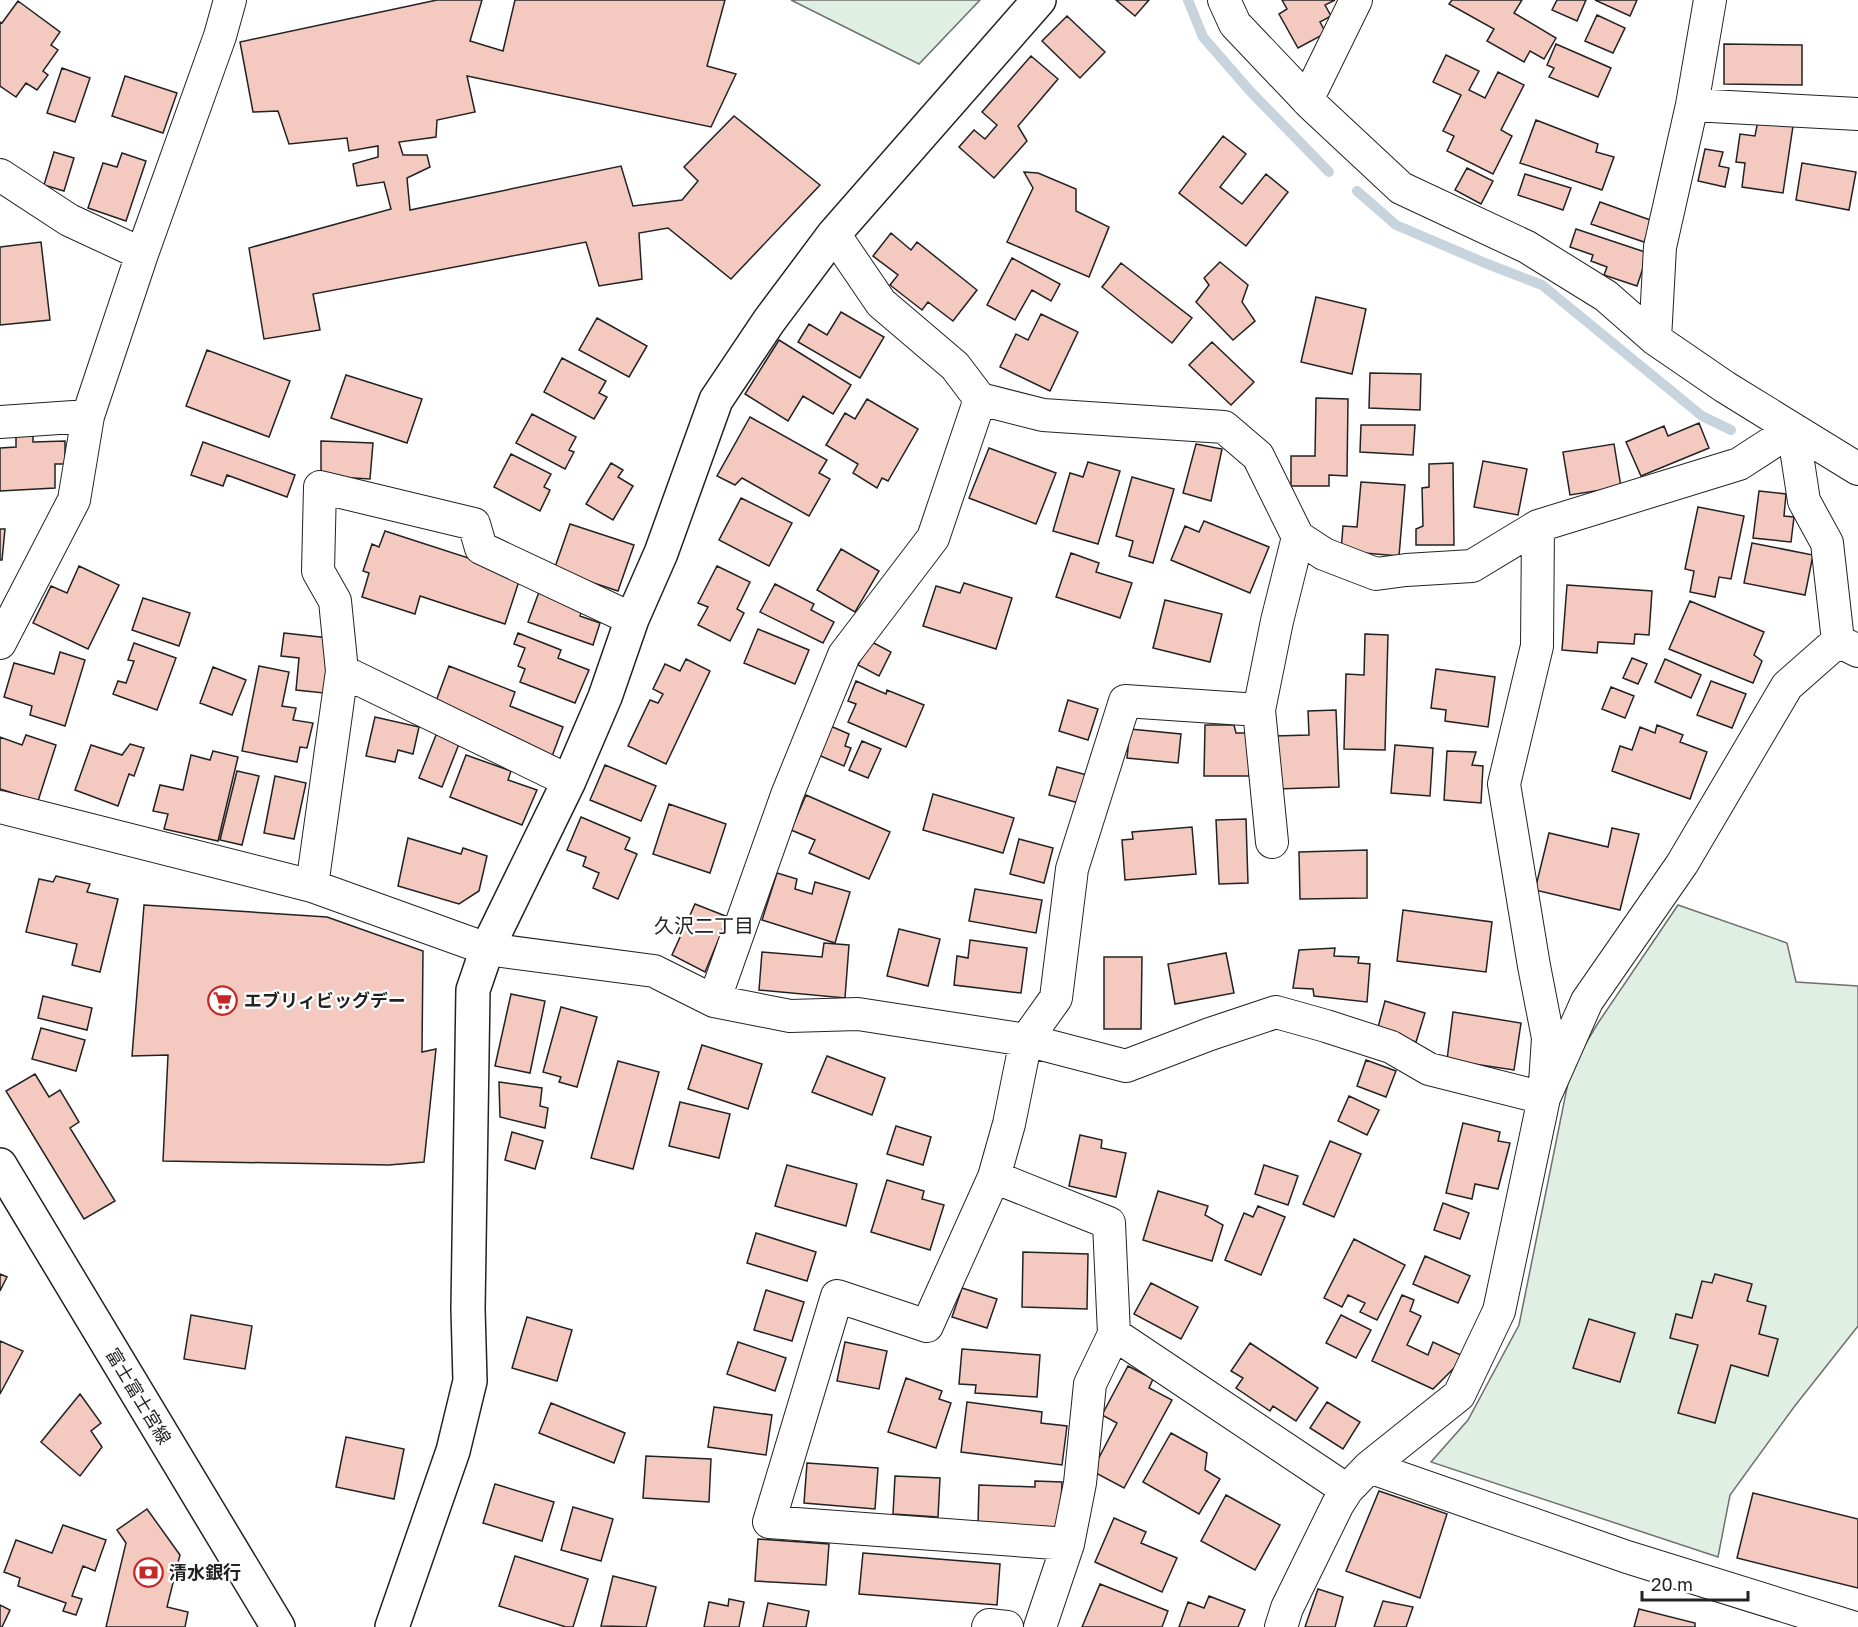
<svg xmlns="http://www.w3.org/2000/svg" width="1858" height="1627" viewBox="0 0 1858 1627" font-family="'Golos Text','Noto Sans JP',sans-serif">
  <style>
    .green { fill: #e0efe3; stroke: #6f6f6f; stroke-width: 1.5 }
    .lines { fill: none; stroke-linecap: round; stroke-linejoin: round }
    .stream { stroke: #c7d3dd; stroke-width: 10 }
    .building { fill: #f3c9c0; stroke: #222; stroke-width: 1.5 }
    .street-casing { stroke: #222; stroke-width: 34 }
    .secondary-casing { stroke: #222; stroke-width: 36 }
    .street { stroke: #fff; stroke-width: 32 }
    .secondary { stroke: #fff; stroke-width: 33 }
    .labels { text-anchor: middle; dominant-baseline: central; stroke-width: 4.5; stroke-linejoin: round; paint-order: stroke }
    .poi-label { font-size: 18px; font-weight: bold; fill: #222; stroke: #fff; text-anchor: start }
    .street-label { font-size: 18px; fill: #222; stroke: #fff }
    .neighbourhood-label { font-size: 20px; fill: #222; stroke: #fff }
  </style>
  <rect width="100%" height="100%" fill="#fff"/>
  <!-- green -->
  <path class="green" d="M791,0H980L919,64Z
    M1678,905L1787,943L1796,982L1858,986V1326L1794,1407L1730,1495L1718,1557L1431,1462L1468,1420L1519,1325L1571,1068L1598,1023Z"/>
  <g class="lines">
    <!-- stream -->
    <path class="stream" d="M1188,0L1203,37L1250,91L1329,172
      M1357,191L1396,225L1485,263L1542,285L1702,416L1731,430"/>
  </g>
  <!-- building -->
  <path class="building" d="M437,0H482L470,41L503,51L515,0H725L707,66L736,74L711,127L467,76L475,112L437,120L436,137L399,142L403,155H427L430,167L407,178L410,210L621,166L633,206L682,200L698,181L684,167L734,116L820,185L731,279L668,228L639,233L642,279L599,286L586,242L313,294L320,330L264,339L249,248L391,209L384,182L357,186L353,164L378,157V146L349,151L347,138L289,144L278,111L253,112L240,42Z
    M1116,0H1149L1135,16Z
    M1282,0H1335L1325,5L1331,16L1320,22L1326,33L1298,48L1279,14L1287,9Z
    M1452,0H1522L1514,13L1556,38L1544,59L1530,51L1524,62L1487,41L1494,29L1449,4Z
    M1557,0H1586L1577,21L1552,10Z
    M1595,0H1637L1630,16Z
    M18,1L60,32L51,45L58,50L43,71L48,75L37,90L26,83L16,97L0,86V22L2,23Z
    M1597,15L1625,28L1613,53L1585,41Z
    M1067,16L1105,52L1080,78L1042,41Z
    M1556,44L1611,68L1598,97L1549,77L1554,68L1547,65Z
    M1724,44L1802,45V85L1724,84Z
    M1446,55L1479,71L1469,90L1485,98L1498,72L1524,85L1501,130L1512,136L1493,174L1447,151L1454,136L1443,131L1461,95L1433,82Z
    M1031,56L1058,79L1018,126L1027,141L994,178L959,147L974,130L985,139L997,125L982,112Z
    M62,68L90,78L75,122L47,113Z
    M125,76L177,93L163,133L112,116Z
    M1536,120L1598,144L1596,152L1614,157L1602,190L1520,163Z
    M1758,120L1793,126L1783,193L1742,187L1745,163L1736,162L1740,134L1755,136Z
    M1223,136L1246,154L1220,187L1242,204L1266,174L1288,192L1246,246L1179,193Z
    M1705,149L1723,152L1719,166L1729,168L1725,187L1698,181Z
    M54,152L74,158L64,191L44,185Z
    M122,153L146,161L126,221L88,208L103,163L117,167Z
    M1802,163L1856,172L1849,210L1796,200Z
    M1467,168L1493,181L1481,204L1455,190Z
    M1024,172L1038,173L1076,189V211L1109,227L1089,277L1007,242L1033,188Z
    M1525,174L1571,188L1563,210L1518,195Z
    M1600,202L1653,221L1644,242L1591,224Z
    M1576,229L1648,253L1637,286L1604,275L1607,267L1591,261L1593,255L1570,247Z
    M891,233L911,250L917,242L977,290L953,321L928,302L922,310L890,285L898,275L873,256Z
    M41,242L50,320L0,325V247Z
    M1012,258L1060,284L1051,301L1032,290L1015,320L987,305Z
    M1220,262L1248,285L1242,302L1255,321L1233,340L1196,302L1209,285L1204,278Z
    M1121,263L1192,318L1172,343L1102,287Z
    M1316,297L1366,309L1352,374L1301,362Z
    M841,312L884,337L860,378L798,342L809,324L827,335Z
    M1041,314L1078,332L1050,391L1000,367L1016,334L1028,340Z
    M597,318L647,346L629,377L579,350Z
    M779,340L851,385L833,414L803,396L788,421L745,394Z
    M1212,342L1254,382L1231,405L1189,365Z
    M207,350L290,381L269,437L186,406Z
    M562,358L606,381L599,393L607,397L594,419L544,392Z
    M1370,373L1421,374L1420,410L1369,408Z
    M346,375L422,399L407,443L331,418Z
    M1316,398L1348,399L1347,476L1329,475V486H1291V456H1315Z
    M867,399L918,429L888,481L882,478L877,488L853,473L858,464L826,445L845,413L855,419Z
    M532,414L576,437L569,450L574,452L565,469L516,443Z
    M750,417L827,460L819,473L830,479L809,516L742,478L735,485L717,476Z
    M1699,423L1709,448L1641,476L1626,442L1664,426L1668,436Z
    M1361,425H1415L1413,455L1360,452Z
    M33,434V442L65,441V464H55V488L0,491V448L16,447V436Z
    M321,441L373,443L370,479L321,476Z
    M203,442L295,475L287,497L227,475L223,486L191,475Z
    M1196,444L1222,449L1211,501L1183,493Z
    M1614,444L1621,487L1570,495L1563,452Z
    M989,448L1056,473L1036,524L969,498Z
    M511,454L551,474L544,487L550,490L540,511L494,487Z
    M1483,461L1527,469L1518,515L1474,507Z
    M1088,462L1120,471L1098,544L1053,531L1070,473L1083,477Z
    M611,463L623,470L618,477L633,486L613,520L586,504Z
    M1453,463L1454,545H1416V529L1423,526L1422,488L1429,487V464Z
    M1132,477L1174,489L1153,563L1129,556L1133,541L1116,536Z
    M1361,482L1405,485L1399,556L1341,551L1343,526L1357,527Z
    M1759,491L1786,494L1784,516L1794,517L1791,542L1753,538Z
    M741,498L792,523L769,566L719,540Z
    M1698,507L1744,516L1731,579L1719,577L1715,597L1690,592L1694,571L1685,569Z
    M1204,521L1269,547L1250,593L1171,560L1185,526L1199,532Z
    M570,524L634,545L618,591L554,570Z
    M0,529H5L2,560H0Z
    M385,531L521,575L505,624L420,596L415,614L362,597L369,573L363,571L372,544L379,547Z
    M1752,543L1813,555L1805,595L1744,583Z
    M841,549L879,571L855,612L817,590Z
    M1071,553L1099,563L1096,572L1132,583L1120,618L1056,597Z
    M79,566L119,585L88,649L33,623L51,586L67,593Z
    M717,566L750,582L737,609L744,613L730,641L698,625L708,607L698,603Z
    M964,583L1012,598L996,649L923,626L936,586L960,593Z
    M775,584L814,604L811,610L834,622L823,643L760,612Z
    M1567,585L1652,591L1649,635L1635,634L1634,644L1598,642L1597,653L1562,650Z
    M539,592L583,608L580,616L600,623L593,645L528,622Z
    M143,598L190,613L179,646L132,630Z
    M1165,600L1222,614L1210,662L1153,648Z
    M1690,601L1764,632L1754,655L1762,661L1753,683L1669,649Z
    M758,629L809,650L795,684L744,663Z
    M284,633L329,638L324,693L296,690L299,658L281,656Z
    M518,633L561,650L558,658L589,670L575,703L520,682L525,669L518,666L525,648L514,644Z
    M1365,634L1388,635L1385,750L1344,749L1346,674L1364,675Z
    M870,641L891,652L879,676L858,665Z
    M134,643L176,658L157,710L113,694L118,681L126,683L134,661L128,660Z
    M60,652L85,660L65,726L30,715L32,706L4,697L14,663L54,674Z
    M1632,658L1647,664L1638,684L1623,678Z
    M686,659L710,671L666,764L628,746L650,700L658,703L663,694L653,689L665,664L680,671Z
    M1665,659L1701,675L1691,698L1655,682Z
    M259,666L289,672L282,706L296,708L293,720L313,723L307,748L300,747L297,762L242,751Z
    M449,666L515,692L510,706L563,727L551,759L432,712Z
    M213,667L246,680L232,715L200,703Z
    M1436,669L1495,677L1488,727L1445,721L1446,710L1431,708Z
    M856,681L886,694L887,690L924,705L906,747L848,722L856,704L848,701Z
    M1711,681L1746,694L1732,728L1697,715Z
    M1611,687L1634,696L1625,718L1602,709Z
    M1068,700L1098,709L1088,740L1059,731Z
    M1336,710L1339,787L1276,789L1274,736L1309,735L1308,711Z
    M375,717L419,727L413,754L398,750L395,762L366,756Z
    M828,725L849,734L845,746L851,748L844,766L816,754Z
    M1205,725H1234L1236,733H1250L1249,776H1204Z
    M1657,725L1683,735L1680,742L1707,752L1690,799L1612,771L1620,746L1632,750L1640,727L1655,733Z
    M1130,729L1181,734L1178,763L1127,758Z
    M438,730L461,739L442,787L419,778Z
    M26,735L56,745L38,801L0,789V737L22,745Z
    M862,741L881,749L868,778L849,770Z
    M130,744L144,748L134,776L129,774L118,806L75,790L91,745L122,755Z
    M1395,745L1433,748L1430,796L1391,793Z
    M213,751L238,757L218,841L164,829L168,814L153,811L160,785L183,790L191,755L210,760Z
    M1447,751L1476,752L1472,765L1483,766L1481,803L1444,800Z
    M466,755L511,771L508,780L537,790L522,825L450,797Z
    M605,765L656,786L641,821L590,800Z
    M1057,767L1087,775L1079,803L1049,795Z
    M237,771L259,776L242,845L220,840Z
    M275,776L306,783L294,839L264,833Z
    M933,794L1014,818L1003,853L923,830Z
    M806,795L890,832L869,879L809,853L815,840L791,830Z
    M669,804L726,824L710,873L653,854Z
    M581,817L630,838L625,849L637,854L618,899L593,888L599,873L583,866L586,857L567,850Z
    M1246,819L1248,883L1219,884L1216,820Z
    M1192,827L1196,874L1125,880L1122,840L1133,839L1132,832Z
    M1612,828L1639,834L1620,910L1535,890L1549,833L1608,847Z
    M408,838L461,854L463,848L487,856L479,891L459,904L398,886Z
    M1019,839L1053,848L1044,883L1010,874Z
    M1367,850V898L1300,899L1299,852Z
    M777,873L797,879L795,889L812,894L815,882L850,892L835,943L762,920Z
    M56,876L90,884L87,892L118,899L100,972L72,965L77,944L26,932L39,879L53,882Z
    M975,889L1042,900L1036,933L969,921Z
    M695,904L728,917L705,972L672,955Z
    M144,905L327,917L423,951L422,1052L436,1049L424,1162L389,1165L163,1161L168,1055L132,1056Z
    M1403,910L1492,922L1486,972L1397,961Z
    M899,929L940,939L928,986L887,976Z
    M970,940L1027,948L1021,993L954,985L957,956L968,958Z
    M824,943L849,945L845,998L759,990L762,952L822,957Z
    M1335,948L1334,956L1359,957L1358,963L1370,964L1367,1002L1314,996L1313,989L1293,988L1299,950Z
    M1226,953L1234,993L1175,1004L1168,964Z
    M1104,957H1142L1141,1029H1104Z
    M511,994L545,1001L530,1073L495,1066Z
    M43,996L92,1008L87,1030L38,1018Z
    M1385,1001L1425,1013L1416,1042L1377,1031Z
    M561,1007L597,1017L577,1087L559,1082L561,1077L543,1072Z
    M1453,1012L1521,1023L1514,1070L1447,1060Z
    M41,1028L85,1040L76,1071L32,1059Z
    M702,1045L762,1064L748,1109L688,1089Z
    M827,1056L885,1078L872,1115L812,1092Z
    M1366,1060L1396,1071L1386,1097L1357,1086Z
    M618,1061L659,1072L633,1169L591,1158Z
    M35,1074L49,1097L60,1090L79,1122L70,1128L115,1201L84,1219L6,1091Z
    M499,1082L542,1088L540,1106L548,1108L545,1128L500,1117Z
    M1349,1096L1379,1110L1367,1135L1338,1121Z
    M680,1102L730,1114L719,1158L669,1146Z
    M1463,1123L1500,1132L1498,1141L1510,1143L1498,1189L1475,1184L1472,1199L1446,1193Z
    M896,1126L931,1137L923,1165L887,1154Z
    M512,1132L543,1141L535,1169L505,1160Z
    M1080,1135L1102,1140L1101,1148L1126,1153L1116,1197L1069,1186Z
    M1330,1141L1361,1154L1334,1217L1303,1204Z
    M787,1165L857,1184L846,1226L775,1206Z
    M1264,1165L1298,1176L1288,1205L1255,1194Z
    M887,1180L924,1191L922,1199L944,1205L930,1250L871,1232Z
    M1158,1191L1208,1206L1205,1215L1223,1225L1212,1261L1143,1240Z
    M1443,1203L1469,1213L1460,1239L1434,1230Z
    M1258,1206L1285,1217L1261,1275L1225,1260L1244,1213L1253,1217Z
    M756,1233L816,1252L807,1281L747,1263Z
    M1354,1239L1405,1265L1377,1320L1360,1312L1365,1303L1348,1295L1342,1307L1324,1298Z
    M1023,1252L1088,1254L1087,1309L1022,1307Z
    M1425,1256L1470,1276L1458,1303L1413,1284Z
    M0,1274L7,1277L0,1291Z
    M1715,1274L1752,1284L1747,1301L1766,1306L1759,1334L1778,1339L1768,1376L1731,1365L1715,1423L1678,1413L1698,1345L1670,1338L1676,1314L1692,1318L1702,1281L1712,1283Z
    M1151,1283L1198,1307L1181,1339L1134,1314Z
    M962,1288L997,1299L987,1328L952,1317Z
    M766,1290L804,1302L792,1341L754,1330Z
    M1402,1295L1414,1300L1410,1311L1421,1316L1407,1345L1428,1355L1433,1342L1465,1357L1433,1389L1372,1361Z
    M191,1315L252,1326L245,1369L184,1359Z
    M1341,1315L1371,1330L1356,1358L1326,1343Z
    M527,1317L572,1330L557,1381L512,1368Z
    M1589,1319L1635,1333L1620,1382L1573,1368Z
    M0,1341L23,1351L0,1394Z
    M738,1342L786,1358L775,1391L727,1374Z
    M845,1342L887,1351L879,1389L837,1381Z
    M1250,1343L1318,1388L1296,1421L1273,1406L1270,1411L1236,1388L1243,1378L1231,1371Z
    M962,1349L1040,1355L1037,1397L975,1393L976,1385L959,1384Z
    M1128,1366L1153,1379L1149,1388L1172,1400L1124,1488L1092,1471L1117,1423L1102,1415Z
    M906,1378L942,1391L939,1399L951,1403L936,1448L888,1432Z
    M80,1394L101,1423L91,1431L102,1447L80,1476L41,1442Z
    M967,1402L1042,1412L1041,1423L1067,1426L1062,1465L961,1452Z
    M1327,1402L1360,1422L1343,1449L1310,1428Z
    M551,1403L625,1433L614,1463L539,1433Z
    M714,1407L772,1415L766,1455L708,1447Z
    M1171,1433L1207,1453L1205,1470L1220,1479L1199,1514L1143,1482Z
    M346,1437L404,1449L394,1499L336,1487Z
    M646,1456L711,1459L709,1502L643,1498Z
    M807,1463L878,1468L875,1509L804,1503Z
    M895,1476L940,1478L938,1517L893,1514Z
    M1035,1481L1062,1482L1060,1527L978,1525L979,1485L1035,1487Z
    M495,1484L554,1502L542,1541L483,1523Z
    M1379,1491L1447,1514L1420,1598L1346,1571Z
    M1753,1493L1858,1519V1588L1737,1558Z
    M1226,1495L1280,1525L1255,1570L1201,1541Z
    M573,1507L613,1519L601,1561L561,1550Z
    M147,1509L180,1555L167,1607L188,1612L185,1627H106L126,1543L117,1530Z
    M1114,1518L1146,1532L1141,1543L1177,1558L1162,1592L1095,1562Z
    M63,1525L106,1540L95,1571L83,1566L72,1596L82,1599L76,1615L63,1611L66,1603L18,1586L20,1578L4,1572L16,1540L52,1553Z
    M758,1539L829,1544L826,1585L755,1581Z
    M863,1553L1000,1564L997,1605L859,1594Z
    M515,1556L588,1579L573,1627H566L499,1606Z
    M613,1576L656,1587L646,1627L601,1626Z
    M1100,1584L1168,1611L1162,1627H1082Z
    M1318,1589L1343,1597L1335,1627H1305Z
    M1209,1596L1245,1610L1238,1627H1179L1188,1602L1204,1608Z
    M729,1599L744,1602L739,1627H704L709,1602L728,1606Z
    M1383,1601L1413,1607L1406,1627H1374Z
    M768,1603L809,1611L806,1627H763Z
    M0,1605L10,1610L2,1627H0Z
    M1639,1609L1695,1623V1627H1634Z"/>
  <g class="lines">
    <defs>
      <path id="street" d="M1224,0L1235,24L1311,104L1401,188L1527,247L1606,296L1655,339L1725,387L1858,469
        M1307,100L1356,0
        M1692,105L1858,114
        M0,175L69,220L142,254
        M834,234L881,303L955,366L980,399L1043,415L1224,427L1258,456L1298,537L1324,554L1376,574L1406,570L1472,566L1538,526L1739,464L1793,429L1804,501L1827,543L1838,641L1858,651
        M1655,339L1660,247L1692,105L1710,0
        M0,422L88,416
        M0,643L74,500L88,416L142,254L220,36L230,0
        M342,671L569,781
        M0,807L312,886L487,949L654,971L714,1001L790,1016L858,1014L1026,1040L1126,1066L1210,1034L1276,1012L1326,1026L1391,1047L1429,1069L1544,1098L1548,1038L1534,966L1504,784L1537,646L1538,526
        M1272,842L1259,710L1277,621L1298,537
        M312,886L342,671L335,601L318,571L320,487L474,524L481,548L632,619
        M714,1001L787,795L844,655L933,538L980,399
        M994,1177L1109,1223L1114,1334L1090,1384L1080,1483L1068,1544L1040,1627
        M1114,1334L1347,1490
        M1369,1467L1627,1557L1852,1627
        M1068,1544L769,1522L837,1296L927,1326L994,1177L1009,1124L1026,1040L1056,998L1072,869L1125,701L1259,710
        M988,1627L989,1625L1007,1627
        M1281,1627L1287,1608L1338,1504L1347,1490L1369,1467L1459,1395L1499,1311L1544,1098L1587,1001L1682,864L1787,686L1838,641"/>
      <path id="secondary" d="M0,1165L278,1627
        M392,1627L453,1451L470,1381L468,1309L473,990L487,949L569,781L605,697L632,619L661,553L716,400L769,321L834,234L1039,0"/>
    </defs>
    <!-- street casing -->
    <use href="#street" class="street-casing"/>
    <!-- secondary casing -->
    <use href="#secondary" class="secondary-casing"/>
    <!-- street -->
    <use href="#street" class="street"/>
    <!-- secondary -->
    <use href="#secondary" class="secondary"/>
  </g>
  <!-- icons -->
  <defs>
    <symbol id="supermarket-ring" viewBox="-11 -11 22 22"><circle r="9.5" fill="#fff" stroke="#c62828" stroke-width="1.5"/><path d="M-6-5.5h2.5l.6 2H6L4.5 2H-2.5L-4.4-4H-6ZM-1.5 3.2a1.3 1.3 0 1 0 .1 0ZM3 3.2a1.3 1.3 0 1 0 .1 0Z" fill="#c62828"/></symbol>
    <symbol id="bank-ring" viewBox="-11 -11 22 22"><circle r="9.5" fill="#fff" stroke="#c62828" stroke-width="1.5"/><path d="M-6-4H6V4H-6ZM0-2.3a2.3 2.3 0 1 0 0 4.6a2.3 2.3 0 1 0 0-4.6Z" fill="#c62828"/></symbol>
  </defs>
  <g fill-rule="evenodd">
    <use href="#supermarket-ring" x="206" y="984" width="33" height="33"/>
    <use href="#bank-ring" x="132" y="1556" width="33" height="33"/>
  </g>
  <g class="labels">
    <!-- poi labels -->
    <g class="poi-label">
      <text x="244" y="1000">エブリィビッグデー</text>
      <text x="169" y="1572">清水銀行</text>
    </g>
    <!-- street labels -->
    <g class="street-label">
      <text transform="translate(139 1396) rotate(59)">富士富士宮線</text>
    </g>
    <!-- neighbourhood labels -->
    <g class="neighbourhood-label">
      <text x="704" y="925">久沢二丁目</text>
    </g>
  </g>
  <!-- scale -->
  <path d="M1642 1591v9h106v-9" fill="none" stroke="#222222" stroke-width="3"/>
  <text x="1651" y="1591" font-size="18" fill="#222222" stroke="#ffffff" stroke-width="4.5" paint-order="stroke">20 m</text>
</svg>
